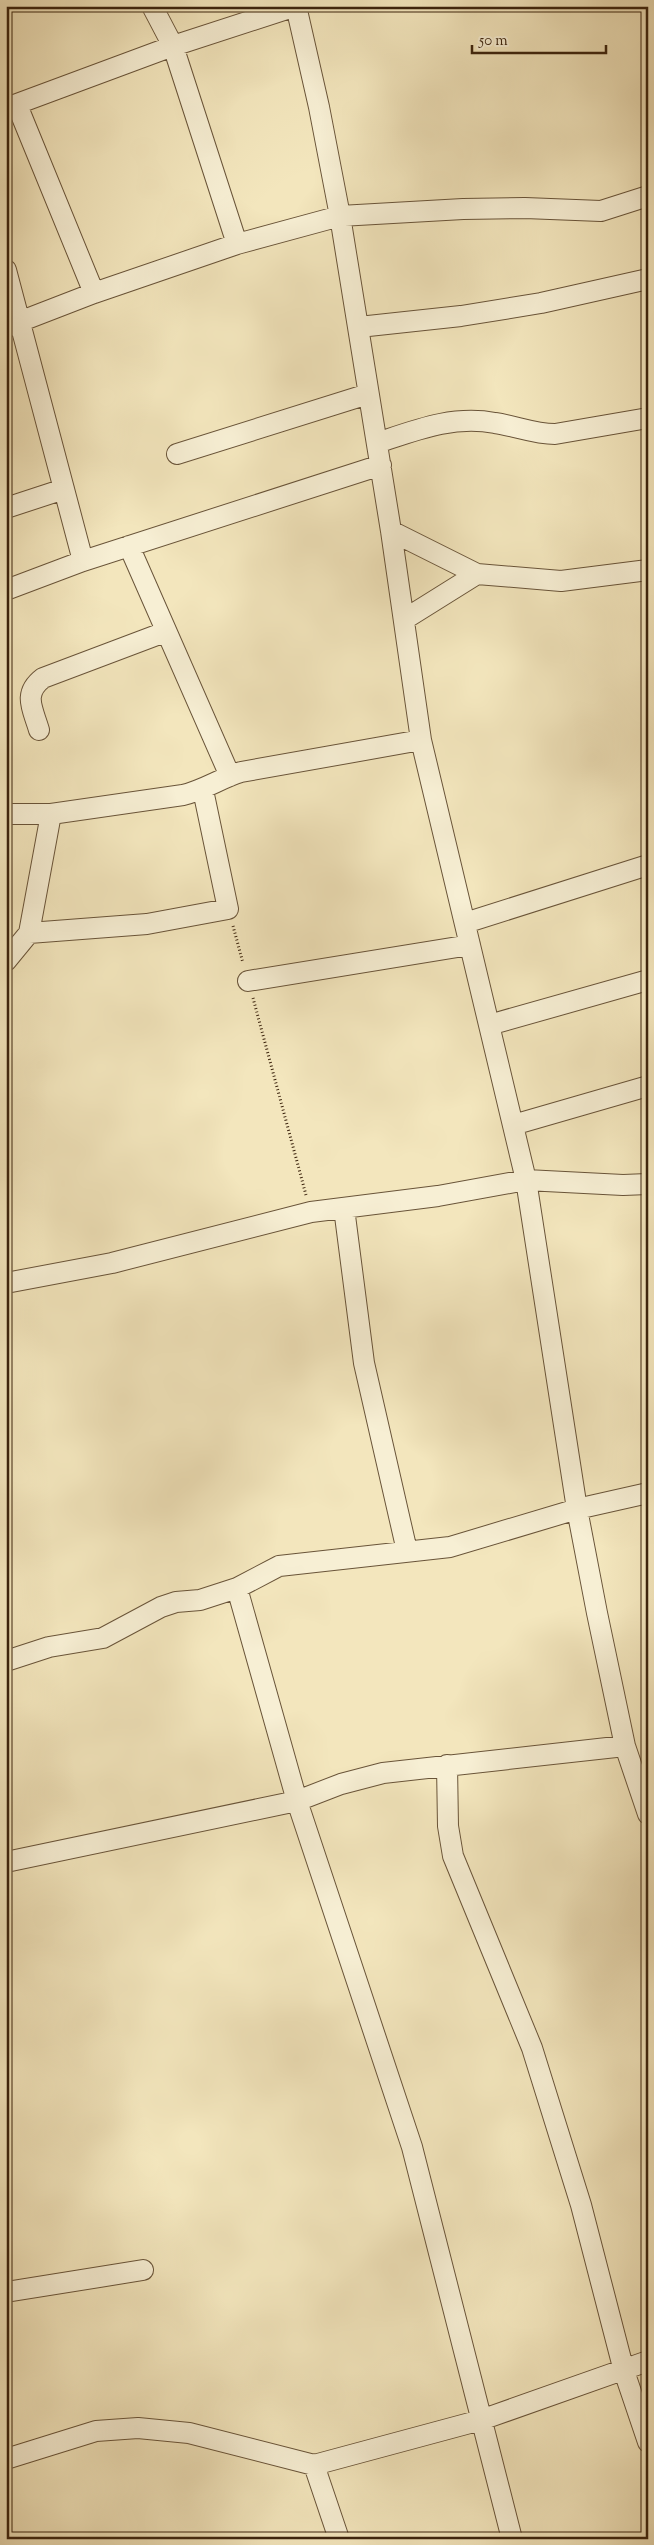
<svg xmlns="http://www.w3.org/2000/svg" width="654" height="2545" viewBox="0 0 654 2545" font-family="'Sorts Mill Goudy',serif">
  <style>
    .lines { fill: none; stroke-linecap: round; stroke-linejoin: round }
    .minor-casing { stroke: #695439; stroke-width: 22 }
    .path { stroke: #3b230d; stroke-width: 3; stroke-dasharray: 1 2.5; stroke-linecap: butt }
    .minor { stroke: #f7efd4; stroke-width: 20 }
  </style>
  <rect width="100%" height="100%" fill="#f3e6bd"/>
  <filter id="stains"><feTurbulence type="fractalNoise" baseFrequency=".004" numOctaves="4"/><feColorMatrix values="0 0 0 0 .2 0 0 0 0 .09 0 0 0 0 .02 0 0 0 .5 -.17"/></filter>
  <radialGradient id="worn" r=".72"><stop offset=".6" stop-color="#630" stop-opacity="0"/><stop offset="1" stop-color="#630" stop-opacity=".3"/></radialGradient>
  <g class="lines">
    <defs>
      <path id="minor" d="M152,6L173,46L237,244
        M296,6L319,107L340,216L391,531L421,740L526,1180L577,1509L597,1613L625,1746L648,1814
        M17,105L94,293
        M6,108L173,46L296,6
        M6,270L83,561
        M6,327L94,293L237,244L340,216L463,209L525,208L601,211L648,196
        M359,327L461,316L541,303L648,279
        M377,443C416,430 453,415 495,423C516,426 534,434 555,434L648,418
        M177,454L368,394
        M6,508L64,489
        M391,531L477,574L561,581L648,570
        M129,546L230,776
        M6,590L83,561L381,465
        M405,619L477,574
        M39,730C33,709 22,694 43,678L165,632
        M6,814H51L183,795C204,790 221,778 241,772L421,740
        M465,923L648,865
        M29,933L147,924L228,909L203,790
        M6,961L29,933L51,814
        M248,981L470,945
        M489,1025L648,980
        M513,1125L648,1086
        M344,1208L364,1363L407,1551
        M6,1283L112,1263L311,1212L438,1196L526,1180L623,1185L648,1184
        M237,1588L297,1801L412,2147L512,2539
        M6,1661L49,1647L103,1638L161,1607L176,1602L200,1600L237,1588L279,1566L450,1547L577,1509L648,1493
        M447,1765L448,1826L453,1856L532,2048L581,2205L624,2371L648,2442
        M6,1862L297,1801L341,1784L383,1773L625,1746
        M6,2292L143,2270
        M6,2459L96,2431L138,2428L189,2433L314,2465L481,2420L648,2361
        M314,2465L339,2539"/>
    </defs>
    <!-- minor casing -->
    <use href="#minor" class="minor-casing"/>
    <!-- path -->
    <path class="path" d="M233,926L243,963
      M253,998L306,1195"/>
    <!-- minor -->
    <use href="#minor" class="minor"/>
  </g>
  <!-- margin -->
  <rect width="654" height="2545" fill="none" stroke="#f3e6bd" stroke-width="25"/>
  <rect x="8" y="8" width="639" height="2530" fill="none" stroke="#3b230d" stroke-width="2.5"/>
  <rect x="12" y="12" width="629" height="2520" fill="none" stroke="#3b230d"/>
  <!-- scale -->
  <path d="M472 45v8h134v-8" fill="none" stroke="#3b230d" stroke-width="2.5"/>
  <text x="479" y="45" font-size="15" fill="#3b230d" stroke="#f7efd4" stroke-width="4" paint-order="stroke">50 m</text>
  <rect width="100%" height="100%" filter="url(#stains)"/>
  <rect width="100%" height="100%" fill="url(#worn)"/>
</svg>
